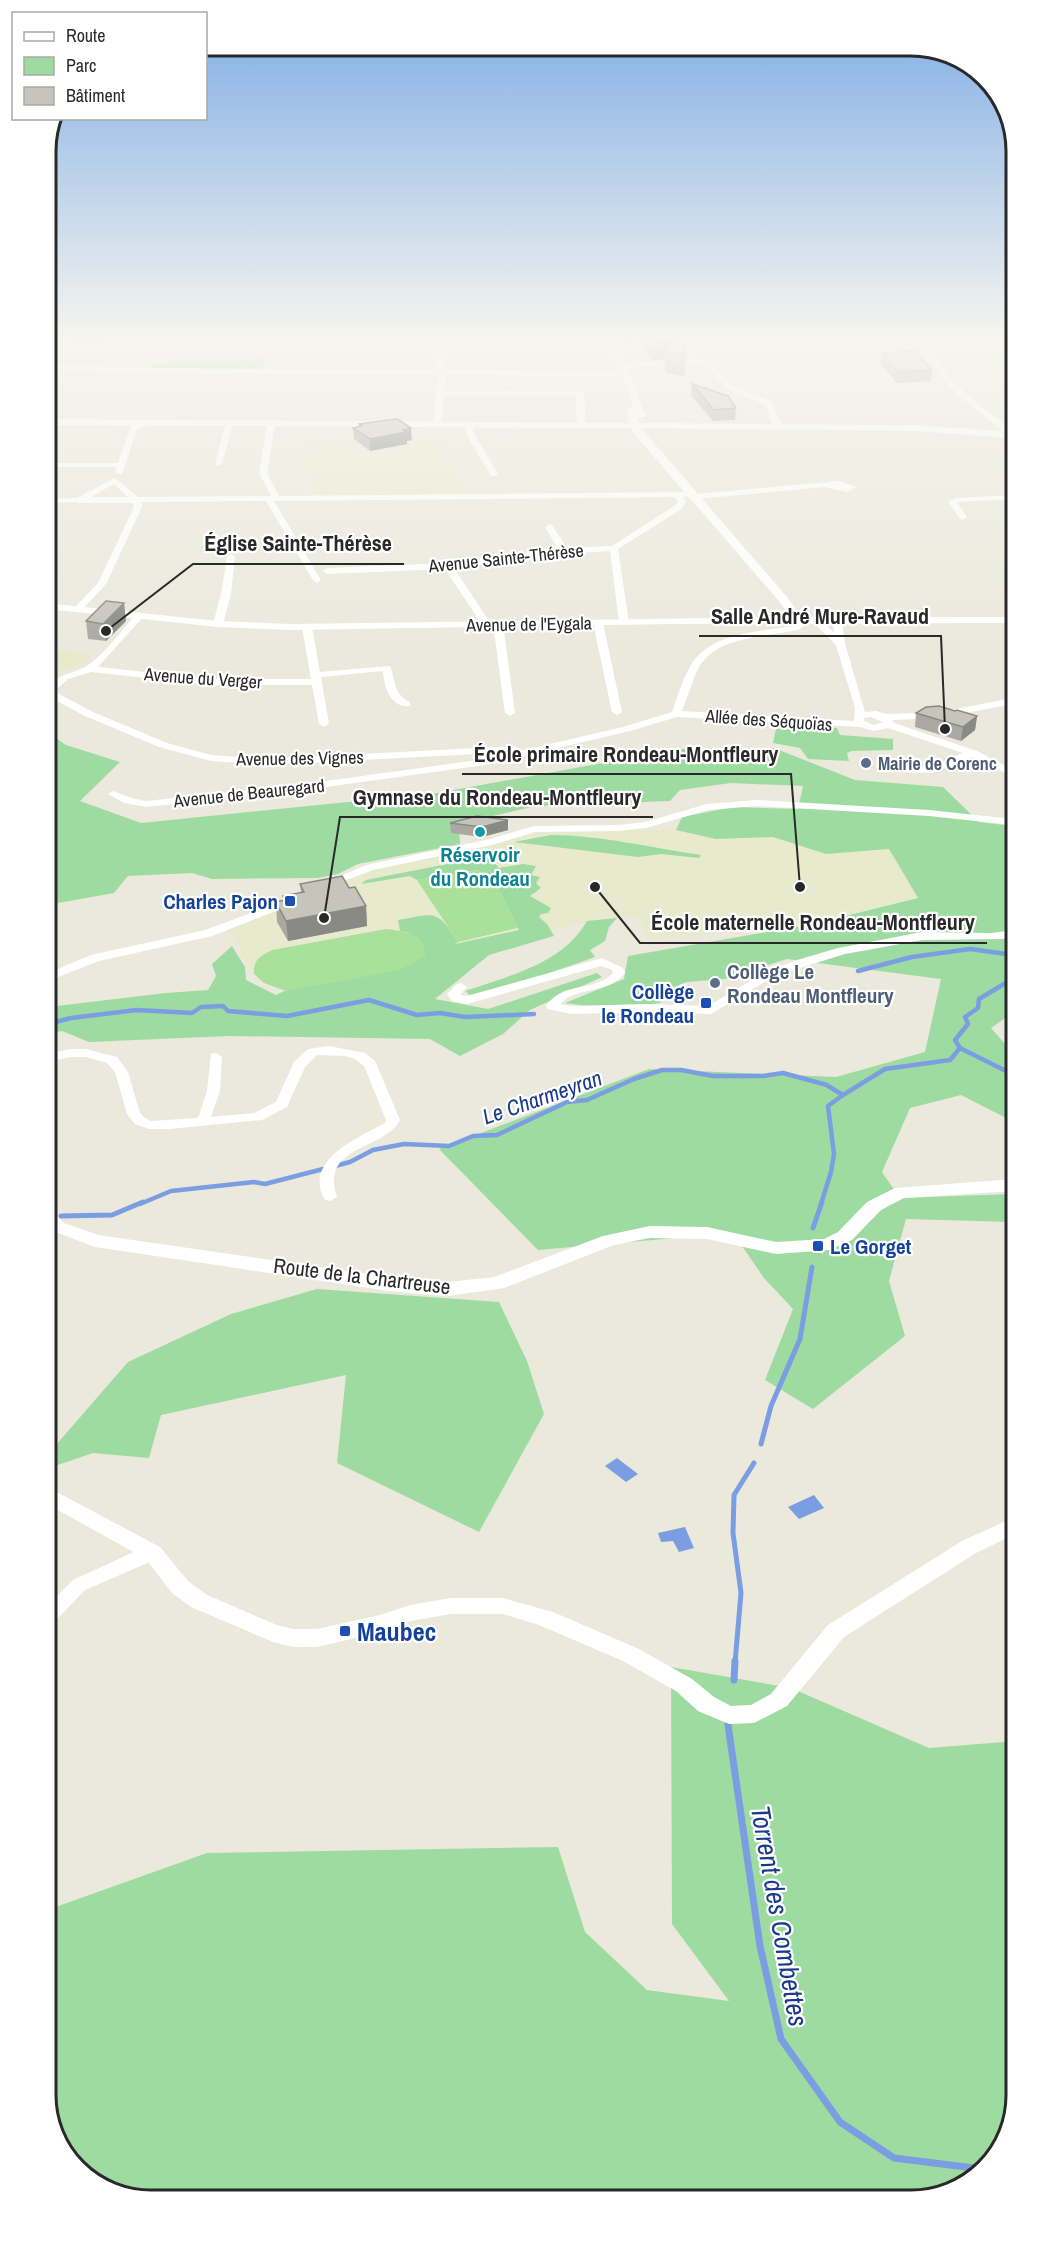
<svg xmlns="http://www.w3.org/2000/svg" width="1062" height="2246" viewBox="0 0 1062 2246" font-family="'Archivo Narrow',sans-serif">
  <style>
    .education { fill: #e8eacd }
    .green { fill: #9edba1 }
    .pitch { fill: #a9e19b }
    .water { fill: #7a9ee1 }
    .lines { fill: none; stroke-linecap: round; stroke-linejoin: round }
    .stream-far2 { stroke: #7a9ee1; stroke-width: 4.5 }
    .stream-far1 { stroke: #7a9ee1; stroke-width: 5 }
    .stream { stroke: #7a9ee1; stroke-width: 7 }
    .pedestrian { stroke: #fff; stroke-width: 6 }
    .minor { fill: #fff; fill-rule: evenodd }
    .tertiary { fill: #fff; fill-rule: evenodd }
    .secondary { fill: #fff; fill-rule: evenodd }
    .wall { fill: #a9a9a2 }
    .shaded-wall { fill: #8a8a84 }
    .building { fill: #c5c5bc; stroke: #8a8a84; stroke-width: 1.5 }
    .service-dot { fill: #5c6f8a; stroke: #fff; stroke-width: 2 }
    .culture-dot { fill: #0f9aa8; stroke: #fff; stroke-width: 2 }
    .transit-dot { fill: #1a4fb4; stroke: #fff; stroke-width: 2 }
    .labels { text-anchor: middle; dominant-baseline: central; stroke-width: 4.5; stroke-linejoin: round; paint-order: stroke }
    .far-street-label { font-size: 18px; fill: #292929; stroke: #fff }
    .far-service-label { font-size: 18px; font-weight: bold; fill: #4e5e75; stroke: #fff; text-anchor: start }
    .culture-label { font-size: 21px; font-weight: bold; fill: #0d838f; stroke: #fff }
    .transit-label { font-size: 21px; font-weight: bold; fill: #164399; stroke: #fff; text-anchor: end }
    .service-label { font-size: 21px; font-weight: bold; fill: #4e5e75; stroke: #fff; text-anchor: start }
    .street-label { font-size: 21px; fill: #292929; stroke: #fff }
    .water-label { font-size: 22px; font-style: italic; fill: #1b3a8b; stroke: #fff }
    .near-transit-label { font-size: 26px; font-weight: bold; fill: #164399; stroke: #fff; text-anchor: start }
    .near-water-label { font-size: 27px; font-style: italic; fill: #1b3a8b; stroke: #fff }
    .rim { fill: none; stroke: #292929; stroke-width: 3 }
    .leader { fill: none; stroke: #292929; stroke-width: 2 }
    .callout-dot { fill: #292929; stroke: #fff; stroke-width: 2 }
    .callout-label { font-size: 22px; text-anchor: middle; font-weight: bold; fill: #292929; stroke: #fff; stroke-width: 4.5; stroke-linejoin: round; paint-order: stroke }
  </style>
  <rect width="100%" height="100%" fill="#eae9dc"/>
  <!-- education -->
  <path class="education" d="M70,335H143L135,343L145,344L150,340L186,341L138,368L46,363V344Z
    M349,428L395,429L412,440L404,442L413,446L439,441L446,453L439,456L446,469L457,471L465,495L322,496L312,477L300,476L307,445L344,442Z
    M47,649L73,652L94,655L83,663L56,674L47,683Z
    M645,829L676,830L716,839L773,837L826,854L889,849L918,898L813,924L732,926L735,932L647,939L640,917L596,919L400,970L286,991L264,983L254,974L229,930L349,877L377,868L546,832Z"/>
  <!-- green -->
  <path class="green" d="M70,335H111L114,336L105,340L107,345L68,344L64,339Z
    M265,359L262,369H147L156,363Z
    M777,724L837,728L840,735L893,739V750L852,751L847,753L849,761L808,759L800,748L773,743Z
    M47,732L66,745L120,762L80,801L141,823L437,793L680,749L774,748L855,780L943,787L979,822L1013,826L1014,1012L991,1028L1014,1054V1122L961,1095L910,1108L882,1172L900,1198L1014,1194V1222L906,1219L889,1281L905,1336L813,1409L765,1380L793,1309L764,1278L733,1233L538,1250L439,1149L649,1069L836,1077L925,1052L941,979L787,959L725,979L686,982L670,989L660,1003L610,1009L565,1003L624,979L628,956L813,924L918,898L889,849L826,854L773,837L716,839L676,830L682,817L733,807L798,809L803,786L731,783L680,790L670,801L536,806L459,824L460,844L358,864L338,874L318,878L212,879L192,873L128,876L114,893L47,905Z
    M551,835C599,835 653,848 701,855L699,858L661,854L638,857L514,842Z
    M489,856L499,868L523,864L536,866L531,875L540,877L536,883L541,888L530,896L551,908L548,913L541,914L539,917L547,924L554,936L489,955L435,999L488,1009L597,973L602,977L530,1010L503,1034L460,1056L430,1039L229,1036L89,1042L62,1031L48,1034V1007L166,993L208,990L216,976L212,964L232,946L245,967L246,980L276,995L409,933L400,931L398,920C435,914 436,908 458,942L455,944L519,930L492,877L478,870L417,880L410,876L361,884L366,880L391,875Z
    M617,918L609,927L605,941L590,950L595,957L535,978L470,995L465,991C508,976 563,964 587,921Z
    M317,1289L499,1302L527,1361L544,1414L479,1532L337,1463L346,1375L161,1415L149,1458L93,1453L49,1468V1453L128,1362L231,1314Z
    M671,1667L791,1688L929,1748L1016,1741L1017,2096L995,2159L946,2195L143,2201L87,2179L51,2130L50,1909L207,1853L558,1847L585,1932L647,1990L729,2001L672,1924Z"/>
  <!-- pitch -->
  <path class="pitch" d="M478,870L492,877L518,928L458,942L417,880Z
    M386,929C403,931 427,934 425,956L400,970L286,991L264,983L254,974C253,960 260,956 272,950Z"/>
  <!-- water -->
  <path class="water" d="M617,1458L638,1474L626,1482L605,1466Z
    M814,1495L824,1508L799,1519L788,1507Z
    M685,1527L694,1548L679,1552L673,1541L661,1542L658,1533Z"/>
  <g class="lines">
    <!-- stream-far2 -->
    <path class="stream-far2" d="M858,971L912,957L970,949L1014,955
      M48,1024L71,1018L137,1010L192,1013L201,1007L223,1006L228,1011L287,1016L369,1000L417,1015L440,1013L465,1017L534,1014
      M960,1048L1008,1072L1014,1078
      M828,1086L843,1095L885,1069L950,1060L960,1048L955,1040L968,1024L965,1017L978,1008L979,999L1014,978
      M335,1166L350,1162L373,1150L404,1144L449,1146L473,1136L497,1135L567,1102L587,1100L634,1079L662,1070H681L713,1076H763L783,1073L827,1085
      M140,1204L171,1191L254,1182L265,1184L327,1168
      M821,1204L831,1172L834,1154L828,1106L843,1095"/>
    <!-- stream-far1 -->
    <path class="stream-far1" d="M61,1216L112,1215L143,1202
      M813,1228L822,1202
      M761,1444L771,1406L800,1339L812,1267
      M735,1663L741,1593L733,1533L734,1495L754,1463"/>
    <!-- stream -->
    <path class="stream" d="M734,1680L735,1661
      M728,1725L760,1946L781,2039L840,2122L894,2158L982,2169"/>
    <!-- pedestrian -->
    <path class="pedestrian" d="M79,500H136"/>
    <!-- minor -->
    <path class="minor" d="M156,335L508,336L510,339L443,340L445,370L626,372L630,374L626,376L446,375L444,391H581L585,395V425L581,427L577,425L576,395H444L441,424L437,426L433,424L438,375L140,372L46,369V365L140,368L438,370L436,339L159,337Z
      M902,335C927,335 940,369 956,384C973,401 993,415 1011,429V436H1005L1004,432L949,387L922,350Z
      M694,359L714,363L731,384L772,402L778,419L785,427L784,429H778L770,420L766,405L725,388L709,367L694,363L622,368L618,366L622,364Z
      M149,421L153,423L152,425L137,429L122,475L115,473L117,467H46V463H118L131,426Z
      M229,421L233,423L222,464L215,466L225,423Z
      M271,422L275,424L267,473L279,496L693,492L697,494L839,481L857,487L847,492L825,487L695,499L691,496L683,497L686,502L680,510L618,549L629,622L624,625L619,622L610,551L564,554L454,568L491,624L486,627L483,626L445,569L327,574L323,571L327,568L448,563L558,549L545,527L549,524L552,525L567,548L612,546L674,506L678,502L675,497L274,501L321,580L317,583L313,580L266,501L141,502L142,507L106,584L81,611H75V607L98,583L134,507L132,501L114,484L82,502L46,503V499L77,498L115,478L138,497L271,496L259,473L267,424Z
      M466,423L473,425V432L498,474L497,476H491L465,432Z
      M1012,495V499L957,502L967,517L963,520L960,519L948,502L955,498Z
      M231,554L235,557L231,594L223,624L218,627L213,624L221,594L227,557Z
      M136,614L144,616L98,667L211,679H311L302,627L307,624L312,627L320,672L390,666C396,681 393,694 410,702V706C390,708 384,687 383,671L321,677L329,724L324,727L319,724L312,685H211L91,672L68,679L57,689L59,694L93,712L167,743L211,755L266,759L514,746L519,749L515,752L623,727L672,712C678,696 682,679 691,665C711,632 759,632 792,626L795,619H801L804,626L798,630C767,637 718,635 699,667C692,681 688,697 682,711L854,721L855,708L836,645L812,621L820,619L834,633L832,620L837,617L842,620L845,644L865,712L876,711L886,714L940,712L1013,698V704L940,718L892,720L894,723L977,751L1013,770V777L973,757L932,773L901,772V768L931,767L963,753L888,728L874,731L860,727L677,717L630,731L485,765L297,791L146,807L124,803L108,794L113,791L131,798L146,801L297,785L485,759L514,752L266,765L211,761L159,747L85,716L51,698L47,689C58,671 76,675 91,663C108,650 121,631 136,614ZM871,717L883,722L874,725L864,721V718Z
      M598,620L603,623L622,712L617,715L612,712L593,623Z
      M498,621L503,624L515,713L510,716L505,713L493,624Z
      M756,800L929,810L1013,819V825L929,816L756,806L708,810L646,828L619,831L535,832L492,845L373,870L328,887L322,884L366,865L490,839L534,826L619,825L645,822L707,804Z
      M292,898L296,899L298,901L296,903L212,936L99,961L48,981V973L91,955L205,930Z
      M1014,930V937L1003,939L922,940L845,954L787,972L763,983L711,1014L646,1012L571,1014L548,1009L546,1006C564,980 594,993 613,973L612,970L601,966L467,1004L452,1001L447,994L457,984L461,983L467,987L460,995L467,996L602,958L623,968L625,973C608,995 578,985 560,1004L571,1006L646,1004L708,1006L762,974L797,960L838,948L922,932L991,933Z
      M329,1046L365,1053L375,1061L400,1120C384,1151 319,1145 337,1197L330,1201L325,1200C302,1161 357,1138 385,1123L386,1120L364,1066L355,1059L345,1056L317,1055L305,1067L287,1107L262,1120L169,1129H149L135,1124L127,1114L115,1072L107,1063L86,1057H71L48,1062V1054L71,1049H86L117,1057L128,1072L140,1113L145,1118L151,1121L197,1118L199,1116L207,1091L211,1054L216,1053L222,1057L220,1091L211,1117L254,1113L276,1102L294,1062L308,1049Z
      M153,1546L159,1548L162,1553L159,1558L85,1590L55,1621L49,1623V1604L73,1580L138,1550Z"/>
    <!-- tertiary -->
    <path class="tertiary" d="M46,335H53L46,339Z
      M598,335H606L630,374L646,417L638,419V423L914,425L1012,432V438L914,431L641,428L787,597L801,617H1013V623L676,624L290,630L218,627L47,609L46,603L218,621L290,624L790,617L779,601L636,436L631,428L46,425V419L629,423L627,409L633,406L622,374Z
      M49,1488L160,1547L188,1581L207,1595L277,1625L293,1629H317L380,1615L410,1605L451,1598H503L553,1612L639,1649L692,1679L714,1697L731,1706L751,1705L771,1694L828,1625L962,1541L1015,1517V1534L976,1553L844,1637L787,1706L754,1723L729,1724L698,1711L676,1691L623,1661L539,1625L503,1614H451L411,1621L381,1632L317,1647H293L273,1642L191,1607L172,1593L146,1559L49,1505Z"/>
    <!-- secondary -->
    <path class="secondary" d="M1014,1179V1191L904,1198L881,1210L852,1240L829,1250L776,1254L707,1239L650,1238L614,1245L504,1288L448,1296L389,1291L95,1247L48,1229V1212L55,1214L64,1223L98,1235L389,1277L448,1282L494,1277L603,1236L650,1226L707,1227L776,1242L824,1239L838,1232L867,1202L895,1188Z"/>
  </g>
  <!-- wall -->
  <path class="wall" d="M616,335H679V345L686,355L685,377L666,373L665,359L652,360L640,343L622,344Z
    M882,353L932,370L931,381L897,383L881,364Z
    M692,384L736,408L735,420L713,421L691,395Z
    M359,424L412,440L407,441V444L370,451L354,439L353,428L359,427Z
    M124,603L126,621L106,641L88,639L86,621Z
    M955,711L977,716L975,730L961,741L915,727L916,713Z
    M450,823L508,830L482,837L451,833Z
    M300,884L349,888L366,906L367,926L288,941L277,922L276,902L284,900L283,896L301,893Z"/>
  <!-- shaded-wall -->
  <path class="shaded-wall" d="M679,335V354L666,346L665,359L652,360L653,337Z
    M411,428L412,440L407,441V444L370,451V439Z
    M124,603L126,621L106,641L103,624Z
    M977,716L975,730L961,741L963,727Z
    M508,820V830L482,837V827Z
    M366,906L367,926L288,941L286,921Z"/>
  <!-- building -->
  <path class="building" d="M651,335H679L653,337Z
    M685,345L686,355L667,352L666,346Z
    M915,351L932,370L898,372L882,353Z
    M692,384L728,396L736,408L714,410Z
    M397,419L411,428L403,430L406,432L370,439L353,428L362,426L359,424Z
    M106,601L124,603L103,624L86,621Z
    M939,706L955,711L957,710L977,716L963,727L916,713L926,707Z
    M477,816L508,820L482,827L450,823Z
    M342,876L349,888L355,887L366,906L286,921L276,902L285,900L283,896L304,892L300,884Z"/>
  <!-- sky -->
  <linearGradient id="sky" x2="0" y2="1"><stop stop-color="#7cabe5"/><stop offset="0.52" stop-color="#f6f5ef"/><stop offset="1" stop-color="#f6f5ef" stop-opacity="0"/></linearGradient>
  <rect width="1062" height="649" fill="url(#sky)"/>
  <!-- markers -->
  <g class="service-dot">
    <circle cx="866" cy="763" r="6"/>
    <circle cx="715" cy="983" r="6"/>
  </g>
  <circle class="culture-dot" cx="480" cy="832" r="6"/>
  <g class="transit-dot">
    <rect x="284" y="895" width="12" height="12" rx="3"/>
    <rect x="700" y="997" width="12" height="12" rx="3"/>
    <rect x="812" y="1240" width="12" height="12" rx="3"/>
    <rect x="339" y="1625" width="12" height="12" rx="3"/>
  </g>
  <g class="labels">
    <!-- far-street labels -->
    <g class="far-street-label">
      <text transform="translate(506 558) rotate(-6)">Avenue Sainte-Thérèse</text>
      <text transform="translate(529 624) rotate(-1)">Avenue de l'Eygala</text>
      <text transform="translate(203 678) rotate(4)">Avenue du Verger</text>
      <text transform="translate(769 720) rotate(4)">Allée des Séquoïas</text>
      <text transform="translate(300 758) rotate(-1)">Avenue des Vignes</text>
      <text transform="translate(249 793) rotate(-6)">Avenue de Beauregard</text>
    </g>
    <!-- far-service labels -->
    <g class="far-service-label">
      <text x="878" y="763">Mairie de Corenc</text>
    </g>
    <!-- culture labels -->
    <g class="culture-label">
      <text x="480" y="854">Réservoir<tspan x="480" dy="24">du Rondeau</tspan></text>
    </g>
    <!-- transit labels -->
    <g class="transit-label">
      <text x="278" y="901">Charles Pajon</text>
      <text x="694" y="991">Collège<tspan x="694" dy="24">le Rondeau</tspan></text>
      <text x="830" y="1246" text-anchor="start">Le Gorget</text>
    </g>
    <!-- service labels -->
    <g class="service-label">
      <text x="727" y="971">Collège Le<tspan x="727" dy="24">Rondeau Montfleury</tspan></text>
    </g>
    <!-- street labels -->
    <g class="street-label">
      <text transform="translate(362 1276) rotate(7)">Route de la Chartreuse</text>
    </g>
    <!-- water labels -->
    <g class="water-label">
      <text transform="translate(542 1097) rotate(-19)">Le Charmeyran</text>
    </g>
    <!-- near-transit labels -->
    <g class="near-transit-label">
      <text x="357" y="1631">Maubec</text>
    </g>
    <!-- near-water labels -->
    <g class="near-water-label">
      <text transform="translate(780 1916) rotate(80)">Torrent des Combettes</text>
    </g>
  </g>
  <!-- crop -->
  <path d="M0 0H1062V2246H0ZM151 56H911A95 95 0 0 1 1006 151V2095A95 95 0 0 1 911 2190H151A95 95 0 0 1 56 2095V151A95 95 0 0 1 151 56Z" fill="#fff" fill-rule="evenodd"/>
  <path class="rim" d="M151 56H911A95 95 0 0 1 1006 151V2095A95 95 0 0 1 911 2190H151A95 95 0 0 1 56 2095V151A95 95 0 0 1 151 56Z"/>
  <!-- callouts -->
  <path class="leader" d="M106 631L193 564H404M945 729L941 636H699M800 887L791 774H462M324 918L340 817H653M595 887L640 943H987"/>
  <g class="callout-dot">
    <circle cx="106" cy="631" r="6"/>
    <circle cx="945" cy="729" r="6"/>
    <circle cx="800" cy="887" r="6"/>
    <circle cx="324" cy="918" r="6"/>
    <circle cx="595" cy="887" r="6"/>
  </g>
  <g class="callout-label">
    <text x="298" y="551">Église Sainte-Thérèse</text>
    <text x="820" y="624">Salle André Mure-Ravaud</text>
    <text x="626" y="762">École primaire Rondeau-Montfleury</text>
    <text x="497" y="805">Gymnase du Rondeau-Montfleury</text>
    <text x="813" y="930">École maternelle Rondeau-Montfleury</text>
  </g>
  <!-- legend -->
  <rect x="12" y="12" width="195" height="108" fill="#ffffff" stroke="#a9a9a9" stroke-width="1.5"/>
  <rect x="24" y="32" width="30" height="9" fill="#ffffff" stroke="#a9a9a9" stroke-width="1.5"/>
  <text x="66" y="42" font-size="18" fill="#292929">Route</text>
  <rect x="24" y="57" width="30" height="18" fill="#9edba1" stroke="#a9a9a9" stroke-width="1.5"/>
  <text x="66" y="72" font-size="18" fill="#292929">Parc</text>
  <rect x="24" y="87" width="30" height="18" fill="#c5c5bc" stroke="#a9a9a9" stroke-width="1.5"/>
  <text x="66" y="102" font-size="18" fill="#292929">Bâtiment</text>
</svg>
